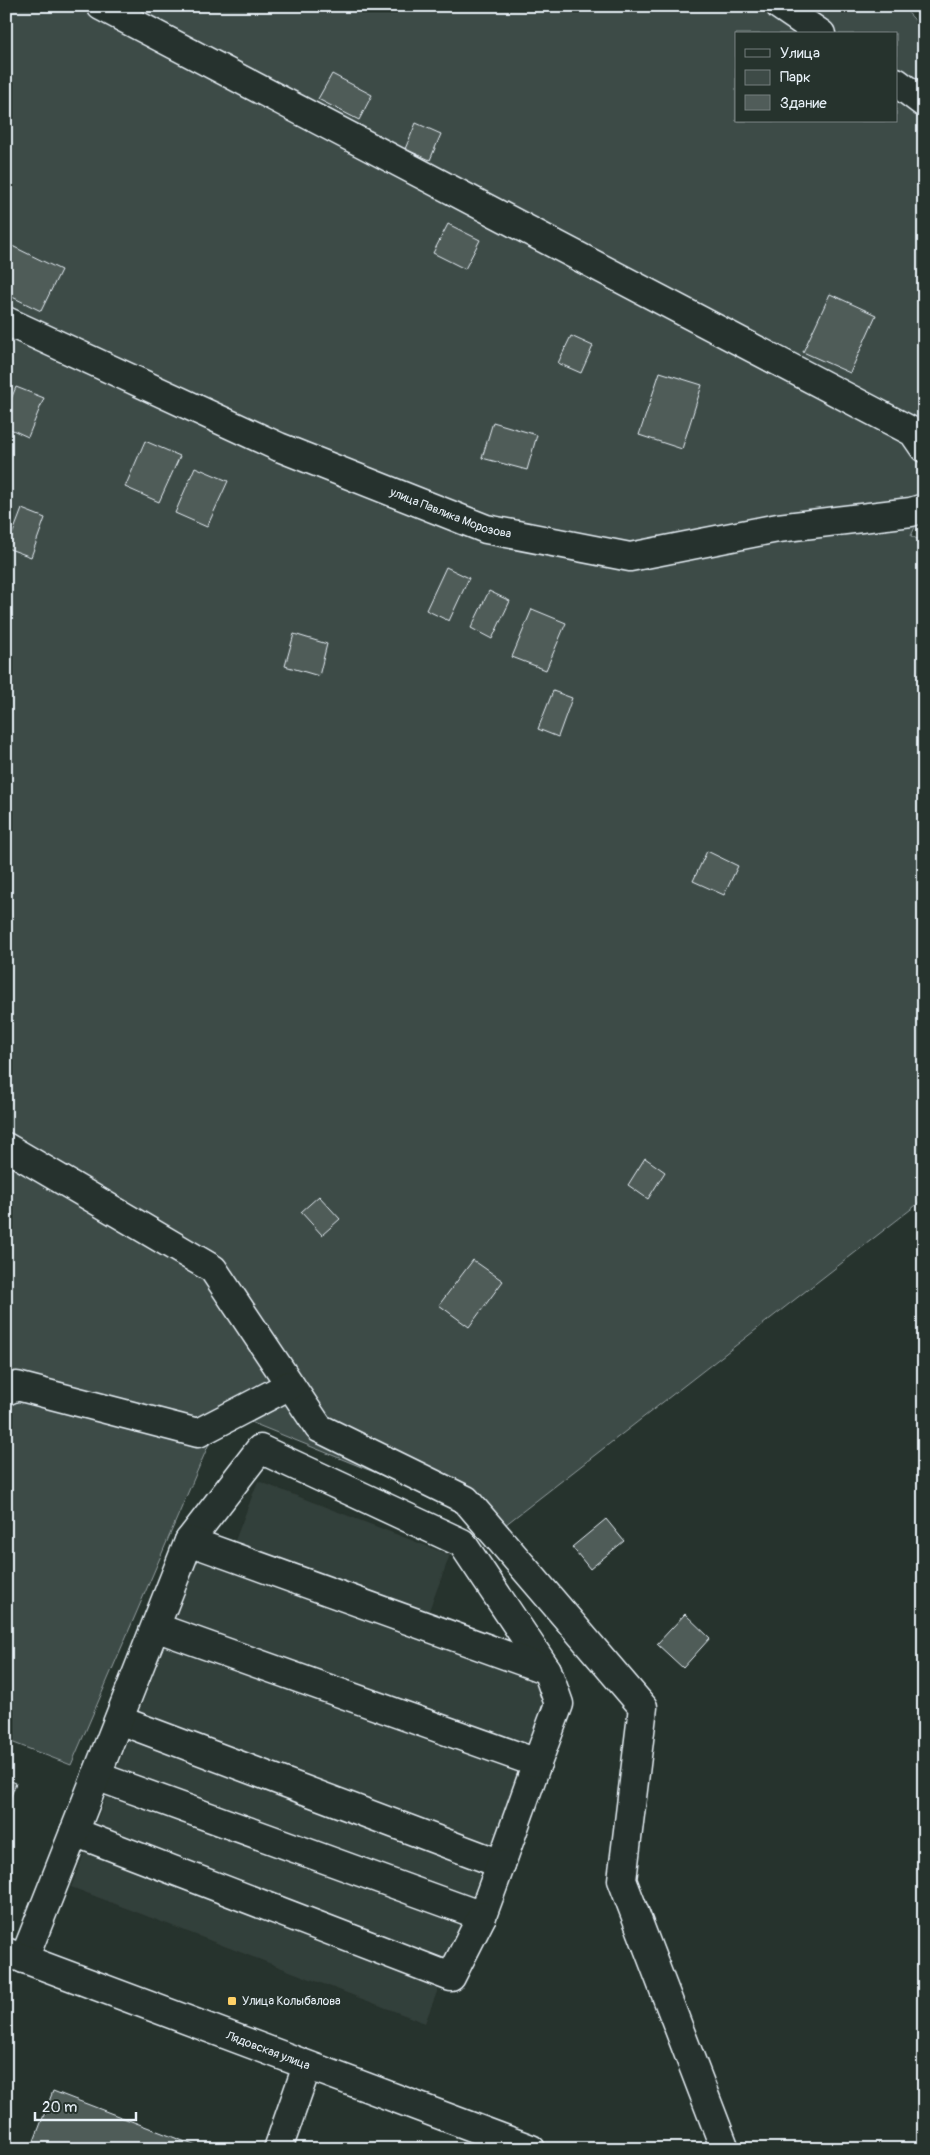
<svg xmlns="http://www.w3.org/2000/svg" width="930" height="2155" viewBox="0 0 930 2155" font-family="Pangolin,sans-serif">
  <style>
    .built { fill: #333f3a }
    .green { fill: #3e4b47; stroke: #939ea0; fill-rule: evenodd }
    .building { fill: #505c59; stroke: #e8f1f8 }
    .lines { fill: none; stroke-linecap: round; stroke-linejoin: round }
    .minor-casing { stroke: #e8f1f8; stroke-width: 31 }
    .major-casing { stroke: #e8f1f8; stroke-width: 31 }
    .minor { stroke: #26332d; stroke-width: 28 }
    .major { stroke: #26332d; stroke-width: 28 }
    .poi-dot { fill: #ffd166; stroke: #26332d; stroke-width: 2 }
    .labels { text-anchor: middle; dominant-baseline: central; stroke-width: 4; stroke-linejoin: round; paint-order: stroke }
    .street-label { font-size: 12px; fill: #e8f1f8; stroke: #26332d }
    .poi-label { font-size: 12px; fill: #e8f1f8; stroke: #26332d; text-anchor: start }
  </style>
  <rect width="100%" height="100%" fill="#26332d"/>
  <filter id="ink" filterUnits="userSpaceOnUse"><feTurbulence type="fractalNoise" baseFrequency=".02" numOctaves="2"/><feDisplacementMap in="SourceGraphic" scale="10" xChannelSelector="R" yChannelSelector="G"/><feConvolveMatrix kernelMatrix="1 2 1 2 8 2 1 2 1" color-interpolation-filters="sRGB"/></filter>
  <g filter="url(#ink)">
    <!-- built -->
    <path class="built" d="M258,1481L450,1555L419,1637L554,1689L425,2023L71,1887L200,1554L226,1564Z"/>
    <!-- green -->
    <path class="green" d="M6,6H902L924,30V507L911,536L924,542V1199L505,1525L223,1411L71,1765L6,1740ZM736,34H896V121H736Z"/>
    <!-- building -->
    <path class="building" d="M332,74L372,95L359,120L318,99Z
      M416,123L441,134L430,160L405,149Z
      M448,224L480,240L465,269L433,253Z
      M6,243L61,270L41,311L6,294Z
      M830,294L876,315L850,373L803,352Z
      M571,336L593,346L581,373L558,363Z
      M660,372L702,385L682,449L639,435Z
      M16,387L44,398L28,437L6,427V411Z
      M493,422L537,435L527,470L482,458Z
      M145,441L180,456L159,502L125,487Z
      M195,467L228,481L207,527L175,513Z
      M22,509L45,518L31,557L7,548Z
      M446,567L469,578L449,621L426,610Z
      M489,591L510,601L492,639L471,628Z
      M532,609L566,623L546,670L512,657Z
      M294,634L327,644L319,676L285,666Z
      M553,691L572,698L558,737L538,729Z
      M707,851L738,866L724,895L693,881Z
      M645,1158L665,1172L648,1199L628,1185Z
      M319,1196L340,1219L322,1235L301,1212Z
      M473,1260L503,1281L469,1327L439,1305Z
      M606,1519L624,1541L590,1569L572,1547Z
      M685,1614L710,1638L683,1668L657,1644Z
      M6,1779L16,1783L6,1809Z
      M53,2091L204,2149H31Z"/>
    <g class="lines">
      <defs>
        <g id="minor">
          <path d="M101,6L913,432L924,448"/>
          <path d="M780,6L821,34"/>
          <path d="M896,82L924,103"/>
          <path id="s1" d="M6,321L279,447L486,529L630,557L778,528L911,512L924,508"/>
          <path d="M6,1147L213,1269L319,1428L466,1500L643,1707L622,1880L725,2149"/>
          <path d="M6,1391L17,1386L198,1433L290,1385"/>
          <path d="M189,1541L260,1449L462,1543L547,1670"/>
          <path d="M119,1720L501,1864L537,1763"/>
          <path d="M96,1776L482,1916L501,1864"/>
          <path d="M74,1832L451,1977L482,1916"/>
          <path d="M24,1959C79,1820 134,1680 189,1541L547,1670L559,1704L537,1763L155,1627"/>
          <path d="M278,2149L307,2066"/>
        </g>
        <g id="major">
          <path id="s2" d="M6,1952L531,2149"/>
        </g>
      </defs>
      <!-- minor casing -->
      <use href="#minor" class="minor-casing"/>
      <!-- major casing -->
      <use href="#major" class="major-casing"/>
      <!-- minor -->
      <use href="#minor" class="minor"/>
      <!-- major -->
      <use href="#major" class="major"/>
    </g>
  </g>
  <!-- markers -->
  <rect class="poi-dot" x="227" y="1996" width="10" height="10" rx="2.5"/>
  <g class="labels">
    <!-- street labels -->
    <g class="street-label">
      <text stroke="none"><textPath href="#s1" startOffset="485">улица Павлика Морозова</textPath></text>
      <text stroke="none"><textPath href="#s2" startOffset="280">Лядовская улица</textPath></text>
    </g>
    <!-- poi labels -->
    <g class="poi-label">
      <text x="242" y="2001">Улица Колыбалова</text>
    </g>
  </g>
  <!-- margin -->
  <rect width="930" height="2155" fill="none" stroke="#26332d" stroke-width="25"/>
  <rect x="12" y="12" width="905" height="2130" fill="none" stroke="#e8f1f8" stroke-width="2" filter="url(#ink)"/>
  <!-- legend -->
  <rect x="735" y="32" width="162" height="90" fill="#26332d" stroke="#747f7e"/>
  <rect x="745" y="49" width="25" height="8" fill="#26332d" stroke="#747f7e"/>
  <text x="780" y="58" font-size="15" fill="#e8f1f8">Улица</text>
  <rect x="745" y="70" width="25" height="15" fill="#3e4b47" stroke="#747f7e"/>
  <text x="780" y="82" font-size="15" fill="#e8f1f8">Парк</text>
  <rect x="745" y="95" width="25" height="15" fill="#505c59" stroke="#747f7e"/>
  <text x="780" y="108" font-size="15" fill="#e8f1f8">Здание</text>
  <!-- scale -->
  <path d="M35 2112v8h101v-8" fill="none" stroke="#e8f1f8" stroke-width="2.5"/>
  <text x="42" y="2112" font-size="15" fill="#e8f1f8" stroke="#26332d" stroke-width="4" paint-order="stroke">20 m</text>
</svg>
